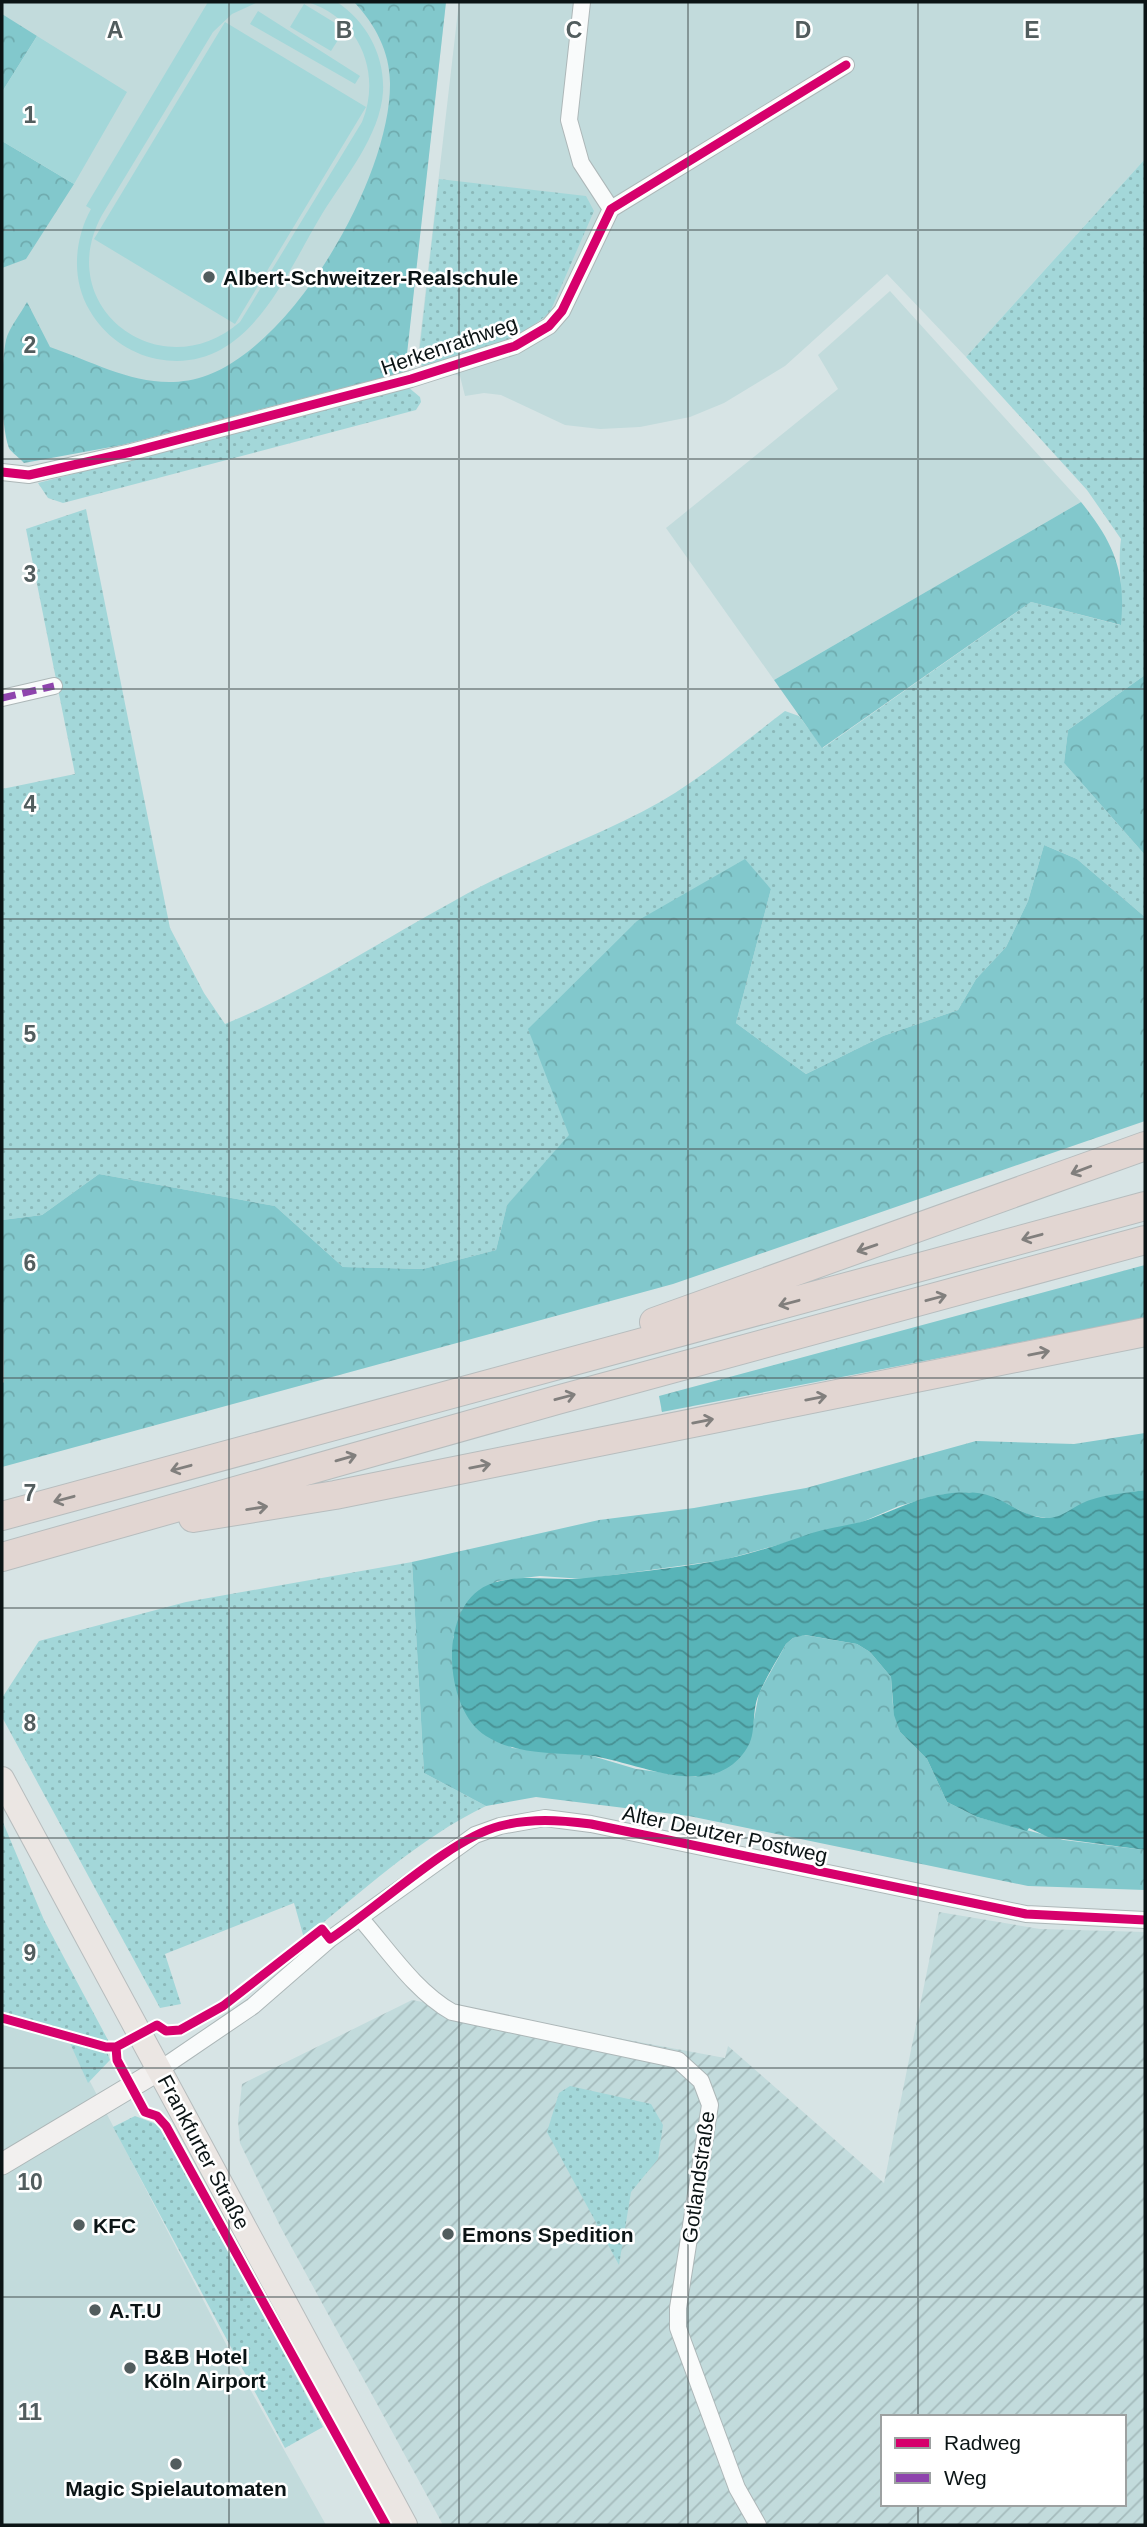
<svg xmlns="http://www.w3.org/2000/svg" width="1147" height="2527" viewBox="0 0 1147 2527" font-family="Helvetica,sans-serif">
  <style>
    .built { fill: #c2dbdc }
    .industrial { fill: url(#industrial-furrows); fill-rule: evenodd }
    .grass { fill: url(#grass-dots) }
    .forest { fill: url(#forest-crowns) }
    .green { fill: #a3d7d9 }
    .water { fill: url(#water-waves) }
    .lines { fill: none; stroke-linecap: round; stroke-linejoin: round }
    .street-casing { stroke: #adb7b8; stroke-width: 18 }
    .secondary-casing { stroke: #adb7b8; stroke-width: 23 }
    .primary-casing { stroke: #b7bdbe; stroke-width: 26 }
    .highway-casing { stroke: #b7bdbe; stroke-width: 30 }
    .street { stroke: #f9fbfb; stroke-width: 16 }
    .secondary { stroke: #f2f0ef; stroke-width: 21 }
    .primary { stroke: #ebe6e3; stroke-width: 24 }
    .highway { stroke: #e2d6d2; stroke-width: 28 }
    .quiet { stroke: #8e44ad; stroke-width: 7; stroke-dasharray: 14 7; stroke-linecap: butt }
    .cycleway-casing { stroke: #fff; stroke-width: 13 }
    .cycleway { stroke: #d6006c; stroke-width: 9 }
    .oneway { stroke: #817f7d }
    .grid { fill: none; stroke: #525d5e; stroke-width: 2; stroke-opacity: 0.55 }
    .poi-dot { fill: #525d5e; stroke: #fff; stroke-width: 2.5 }
    .labels { text-anchor: middle; dominant-baseline: central; stroke-width: 5; stroke-linejoin: round; paint-order: stroke }
    .poi-label { font-size: 21px; font-weight: bold; fill: #0b1415; stroke: #fff; text-anchor: start }
    .street-label { font-size: 21px; fill: #0b1415; stroke: #fff }
    .grid-label { font-size: 23px; text-anchor: middle; font-weight: bold; fill: #525d5e; stroke: #fff; stroke-width: 5; stroke-linejoin: round; paint-order: stroke }
  </style>
  <defs>
    <pattern id="industrial-furrows" width="10" height="10" patternUnits="userSpaceOnUse" patternTransform="scale(1.75)"><rect width="10" height="10" fill="#c2dbdc"/><path d="M-1 1l2-2M0 10L10 0M9 11l2-2" fill="none" stroke="#a5bbbc"/></pattern>
    <pattern id="grass-dots" width="8" height="8" patternUnits="userSpaceOnUse" patternTransform="scale(1.75)"><rect width="8" height="8" fill="#a3d7d9"/><path d="M2 2h.1M6 6h.1" fill="none" stroke="#8bb8b9" stroke-width="1.8" stroke-linecap="round"/></pattern>
    <pattern id="forest-crowns" width="20" height="18" patternUnits="userSpaceOnUse" patternTransform="scale(1.75)"><rect width="20" height="18" fill="#82c8cc"/><path d="M2 6a3 3 0 1 1 6 0M12 15a3 3 0 1 1 6 0" fill="none" stroke="#6fabae"/></pattern>
    <pattern id="water-waves" width="16" height="10" patternUnits="userSpaceOnUse" patternTransform="scale(1.75)"><rect width="16" height="10" fill="#58b4b8"/><path d="M0 5q4-4 8 0t8 0" fill="none" stroke="#479194"/></pattern>
  </defs>
  <rect width="100%" height="100%" fill="#d7e4e5"/>
  <!-- built -->
  <path class="built" d="M2,2H446L406,358L18,455L9,449L2,404Z
    M459,2H1145V159L966,357L887,274L785,366L724,403L690,417L640,427L600,429L565,425L501,395L484,393L465,396L460,376L417,365Z
    M890,291L1081,502L774,680L666,528L838,389L818,355Z
    M2,2023L69,2041L240,2371L326,2525H2Z"/>
  <!-- industrial -->
  <path class="industrial" d="M939,1912L1040,1929L1145,1932V2525H443L280,2226L240,2143L238,2121L242,2084L412,2000L725,2058L728,2046L884,2183ZM883,2417H1124V2504H883Z"/>
  <!-- grass -->
  <path class="grass" d="M1145,159V675L1068,730L1064,763L1145,855V917L1077,859L1044,845L1028,901L1006,947L976,979L958,1010L883,1036L806,1074L736,1023L771,889L745,860L570,1135L507,1205L496,1250L423,1269L343,1267L275,1206L99,1174L42,1215L2,1220V789L75,774L26,529L86,509L170,928L204,993L225,1024C306,991 377,943 454,901C520,863 594,839 660,802C705,776 744,742 785,711L799,716L823,748L1031,602L1120,625C1124,595 1117,568 1121,539L1087,490L966,357Z
    M439,179L586,196L594,211L550,312C516,343 469,353 426,368L418,363Z
    M408,387L420,397L421,402L416,410L63,503L48,498L38,483Z
    M412,1562L424,1773L486,1806C419,1838 362,1892 304,1938L294,1903L165,1954L181,2004L160,2008L2,1717V1698L39,1641L186,1602Z
    M2,1820L44,1920L109,2042L2,2012Z
    M69,2041L107,2052L110,2060L88,2083Z
    M570,2086L651,2104L663,2125L658,2159L631,2192L619,2265L547,2132L559,2093Z
    M135,2116L164,2127L323,2427L285,2448L113,2127Z"/>
  <!-- forest -->
  <path class="forest" d="M354,2H446L405,372L122,445L24,463C20,458 12,453 9,448C0,424 1,365 6,340C9,328 21,313 27,302L50,347C102,365 152,396 208,375C297,341 391,175 390,83C390,52 375,24 354,2Z
    M2,14L37,36L2,92Z
    M2,141L74,184L26,259L2,268Z
    M1081,502C1114,543 1126,571 1121,625L1031,602L822,748L774,680Z
    M1145,675V855L1064,763L1068,730Z
    M1044,845L1077,859L1145,917V1121L673,1284L2,1467V1384L4,1382L2,1220L42,1215L99,1174L275,1206L343,1267L423,1269L496,1250L507,1205L569,1135L528,1029L637,921L745,859L771,889L736,1023L806,1074L883,1036L958,1010L976,979L1006,947L1028,901Z
    M1145,1265V1318L662,1412L659,1396Z
    M1145,1433V1490L1126,1493L1056,1518H1046L1029,1515L1005,1503L969,1492L939,1495L899,1506L862,1522L723,1560L584,1579L540,1576L497,1581L453,1637V1667L459,1693L512,1748L589,1755L636,1769L696,1777L752,1730L759,1693L786,1644L793,1638L804,1635L857,1644L870,1652L891,1677L893,1706L900,1732L927,1759L947,1802L977,1817L1064,1840L1145,1850V1890L1028,1886L689,1816L536,1797L486,1806L424,1773L412,1562L599,1520L694,1508L806,1488L976,1441L1074,1444Z"/>
  <!-- green -->
  <path class="green" d="M208,2H258L232,14L213,32L102,215C51,308 162,390 240,322L362,122C382,73 360,19 308,2H337C367,22 385,56 383,92C380,136 345,177 322,214C284,277 247,376 157,359C128,353 104,335 90,311C71,280 74,240 91,209L86,206Z
    M304,4L345,29L331,51L290,27Z
    M258,11L360,76L355,84L250,24Z
    M225,22L366,107L235,324L94,239Z
    M37,36L127,92L74,184L2,141V92Z"/>
  <!-- water -->
  <path class="water" d="M1145,1490V1850L1048,1837L1029,1828L1027,1831L977,1817L947,1802L927,1759L900,1732L894,1715L891,1677L870,1652L857,1644L805,1635L793,1638L786,1644C777,1660 766,1677 759,1694C751,1711 757,1733 747,1748C711,1806 632,1758 584,1755C552,1753 514,1754 486,1736C442,1709 437,1600 493,1583C524,1573 556,1582 586,1578C628,1573 669,1569 710,1562C744,1557 780,1544 812,1533C828,1528 845,1526 861,1522C888,1514 910,1500 938,1495C956,1492 976,1490 993,1497C1011,1504 1024,1516 1045,1518C1063,1519 1074,1505 1090,1500C1108,1494 1126,1493 1145,1490Z"/>
  <g class="lines">
    <defs>
      <path id="street" d="M582,2L569,120L581,163L611,209
        M2,472L29,475L131,452L411,379L515,346L549,326L562,311L611,209L846,65
        M2,698L54,686
        M361,1919C389,1951 415,1991 452,2012L678,2060L701,2081L710,2105L678,2308V2328L737,2488L758,2525
        M159,2070L253,2006L330,1939L475,1835L500,1826L545,1818L591,1824L1026,1914L1145,1920"/>
      <path id="secondary" d="M2,2164L159,2070"/>
      <path id="primary" d="M2,1779L405,2525"/>
      <path id="highway" d="M654,1322L1145,1146
        M2,1516L1145,1206
        M193,1518L335,1495L1145,1332
        M2,1557L557,1400L1145,1240"/>
    </defs>
    <!-- street casing -->
    <use href="#street" class="street-casing"/>
    <!-- secondary casing -->
    <use href="#secondary" class="secondary-casing"/>
    <!-- primary casing -->
    <use href="#primary" class="primary-casing"/>
    <!-- highway casing -->
    <use href="#highway" class="highway-casing"/>
    <!-- street -->
    <use href="#street" class="street"/>
    <!-- secondary -->
    <use href="#secondary" class="secondary"/>
    <!-- primary -->
    <use href="#primary" class="primary"/>
    <!-- highway -->
    <use href="#highway" class="highway"/>
    <!-- quiet -->
    <path class="quiet" d="M2,698L54,686"/>
    <defs>
      <path id="cycleway" d="M2,472L29,475L131,452L411,379L515,346L549,326L562,311L611,209L846,65
        M2,2018L106,2047H116L157,2025L166,2031L180,2030L223,2006L322,1929L330,1939C377,1908 451,1838 500,1826C531,1818 559,1820 591,1824L1026,1914L1145,1920
        M116,2047L117,2060L145,2112L157,2116L166,2126L386,2525"/>
    </defs>
    <!-- cycleway casing -->
    <use href="#cycleway" class="cycleway-casing"/>
    <!-- cycleway -->
    <use href="#cycleway" class="cycleway"/>
  </g>
  <!-- one-way arrows -->
  <defs><path id="oneway-shaft" d="M-6 0H5M1.5-3L5.5 0L1.5 3" fill="none" stroke-width="1.6" stroke-linecap="round" stroke-linejoin="round" transform="scale(1.75)"/></defs>
  <g class="oneway">
    <use href="#oneway-shaft" transform="translate(1081 1170) rotate(159)"/>
    <use href="#oneway-shaft" transform="translate(1032 1237) rotate(165)"/>
    <use href="#oneway-shaft" transform="translate(867 1248) rotate(161)"/>
    <use href="#oneway-shaft" transform="translate(936 1298) rotate(-15)"/>
    <use href="#oneway-shaft" transform="translate(789 1303) rotate(165)"/>
    <use href="#oneway-shaft" transform="translate(1039 1353) rotate(-11)"/>
    <use href="#oneway-shaft" transform="translate(565 1397) rotate(-15)"/>
    <use href="#oneway-shaft" transform="translate(816 1398) rotate(-11)"/>
    <use href="#oneway-shaft" transform="translate(703 1421) rotate(-11)"/>
    <use href="#oneway-shaft" transform="translate(346 1458) rotate(-16)"/>
    <use href="#oneway-shaft" transform="translate(480 1466) rotate(-11)"/>
    <use href="#oneway-shaft" transform="translate(181 1468) rotate(165)"/>
    <use href="#oneway-shaft" transform="translate(64 1499) rotate(165)"/>
    <use href="#oneway-shaft" transform="translate(257 1508) rotate(-9)"/>
  </g>
  <!-- grid -->
  <path class="grid" d="M229,2V2525M459,2V2525M688,2V2525M918,2V2417M2,230H1145M2,459H1145M2,689H1145M2,919H1145M2,1149H1145M2,1378H1145M2,1608H1145M2,1838H1145M2,2068H1145M2,2297H1145M918,2504V2525"/>
  <!-- markers -->
  <g class="poi-dot">
    <circle cx="209" cy="277" r="7"/>
    <circle cx="79" cy="2225" r="7"/>
    <circle cx="448" cy="2234" r="7"/>
    <circle cx="95" cy="2310" r="7"/>
    <circle cx="130" cy="2368" r="7"/>
    <circle cx="176" cy="2464" r="7"/>
  </g>
  <g class="labels">
    <!-- poi labels -->
    <g class="poi-label">
      <text x="223" y="277">Albert-Schweitzer-Realschule</text>
      <text x="93" y="2225">KFC</text>
      <text x="462" y="2234">Emons Spedition</text>
      <text x="109" y="2310">A.T.U</text>
      <text x="144" y="2356">B&amp;B Hotel<tspan x="144" dy="24">Köln Airport</tspan></text>
      <text x="176" y="2488" text-anchor="middle">Magic Spielautomaten</text>
    </g>
    <!-- street labels -->
    <g class="street-label">
      <text transform="translate(449 345) rotate(-19)">Herkenrathweg</text>
      <text transform="translate(725 1834) rotate(12)">Alter Deutzer Postweg</text>
      <text transform="translate(204 2152) rotate(62)">Frankfurter Straße</text>
      <text transform="translate(698 2177) rotate(-82)">Gotlandstraße</text>
    </g>
  </g>
  <g class="grid-label">
    <text x="115" y="38">A</text>
    <text x="344" y="38">B</text>
    <text x="574" y="38">C</text>
    <text x="803" y="38">D</text>
    <text x="1032" y="38">E</text>
    <text x="30" y="123">1</text>
    <text x="30" y="353">2</text>
    <text x="30" y="582">3</text>
    <text x="30" y="812">4</text>
    <text x="30" y="1042">5</text>
    <text x="30" y="1271">6</text>
    <text x="30" y="1501">7</text>
    <text x="30" y="1731">8</text>
    <text x="30" y="1961">9</text>
    <text x="30" y="2190">10</text>
    <text x="30" y="2420">11</text>
  </g>
  <!-- border -->
  <rect width="1147" height="2527" fill="none" stroke="#0b1415" stroke-width="7"/>
  <!-- legend -->
  <rect x="881" y="2415" width="245" height="91" fill="#ffffff" stroke="#9da1a1" stroke-width="2"/>
  <rect x="895" y="2438" width="35" height="10" fill="#d6006c" stroke="#9da1a1" stroke-width="2"/>
  <text x="944" y="2450" font-size="21" fill="#0b1415">Radweg</text>
  <rect x="895" y="2473" width="35" height="10" fill="#8e44ad" stroke="#9da1a1" stroke-width="2"/>
  <text x="944" y="2485" font-size="21" fill="#0b1415">Weg</text>
</svg>
